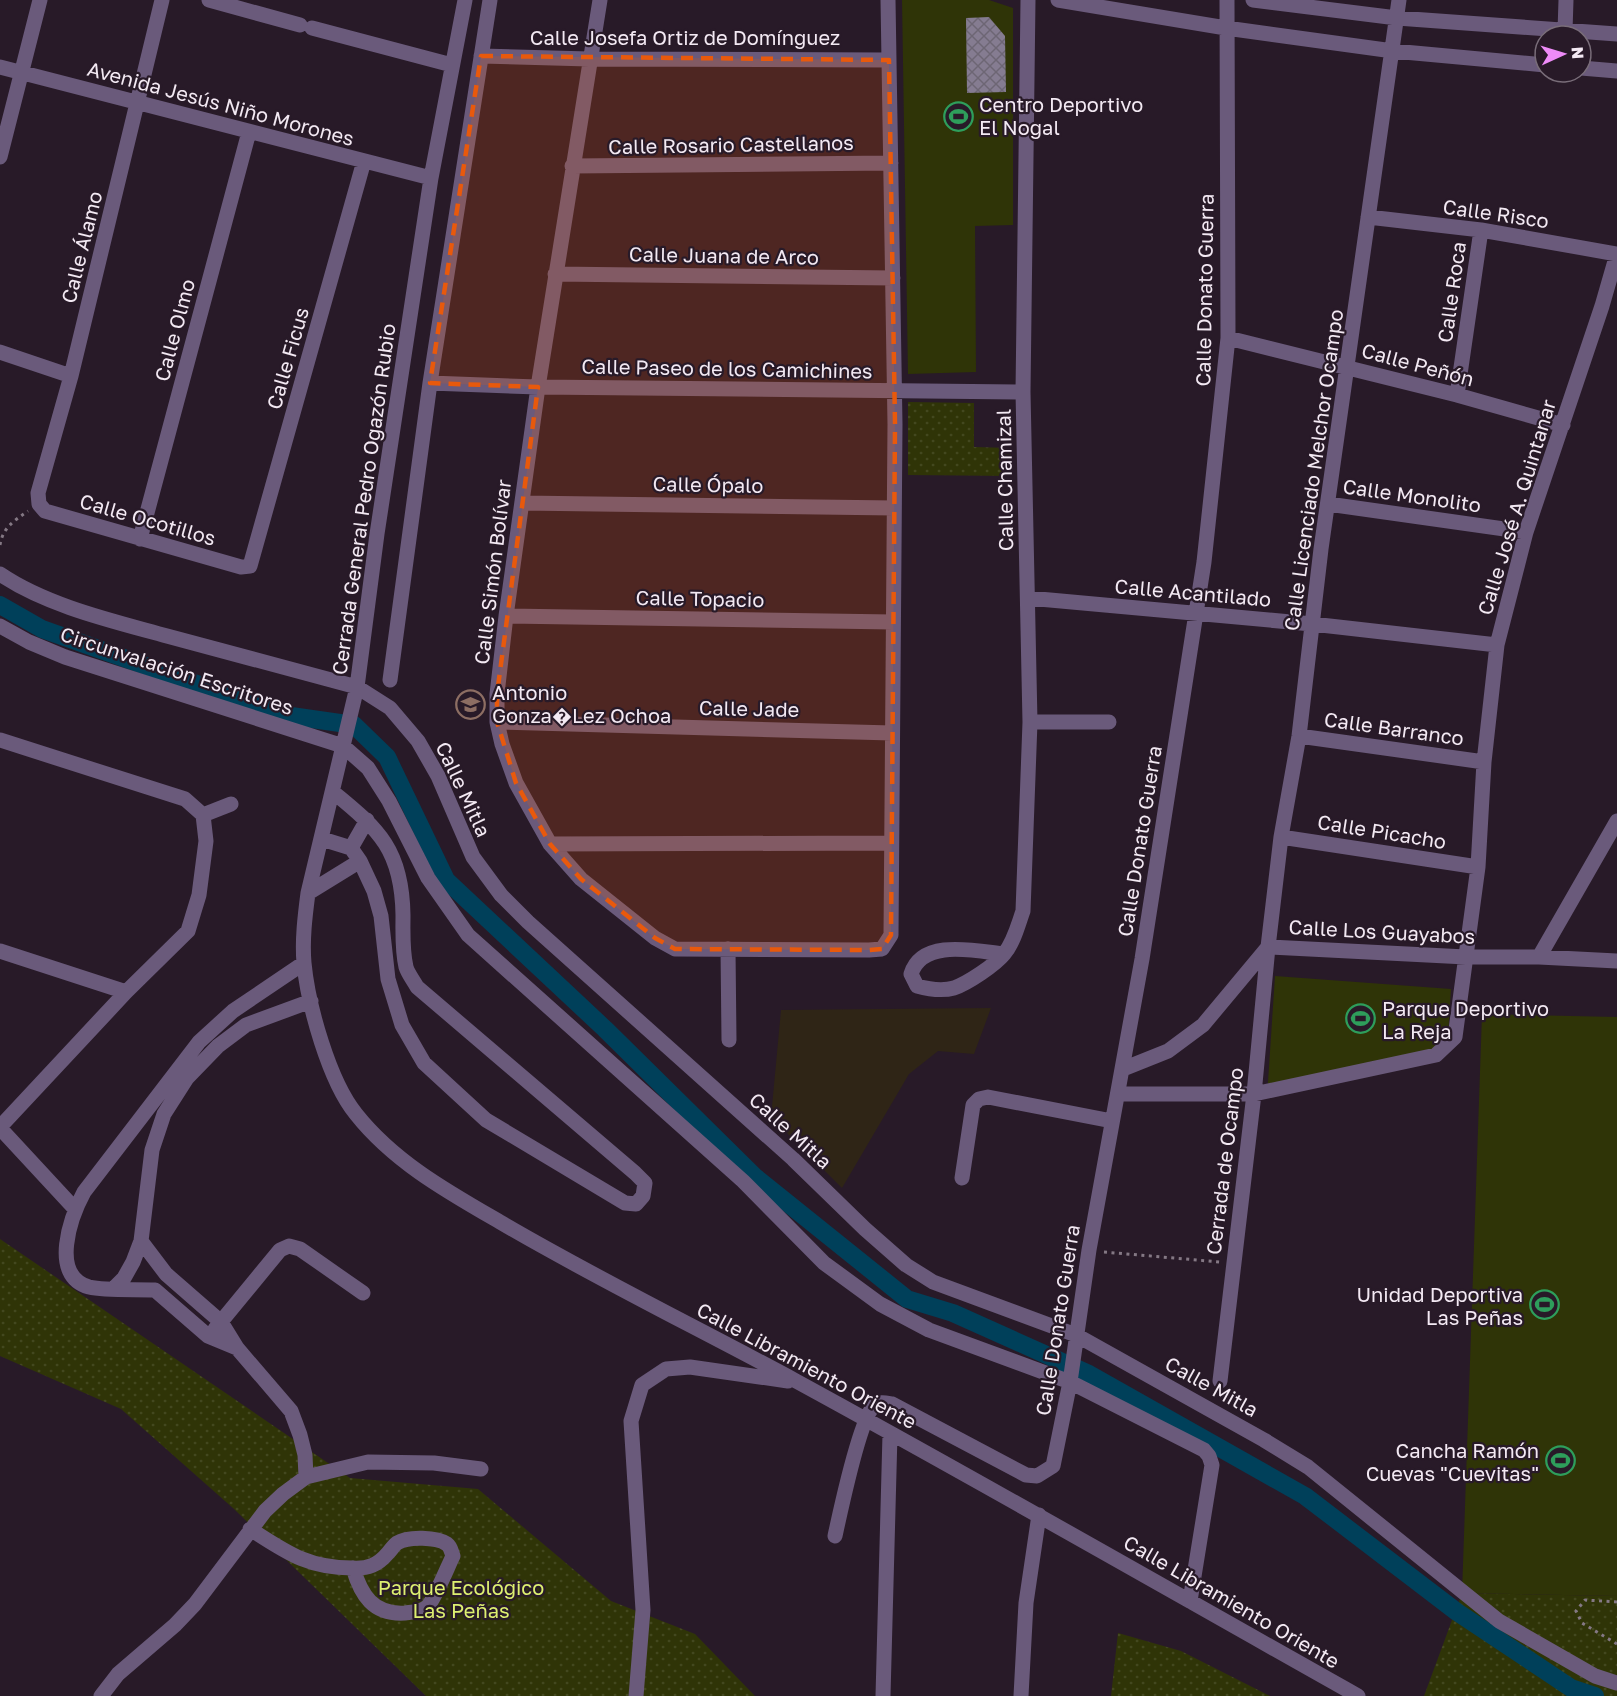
<svg xmlns="http://www.w3.org/2000/svg" width="1617" height="1696" viewBox="0 0 1617 1696" font-family="'Golos Text',sans-serif">
  <style>
    .education { fill: #2f2516 }
    .green { fill: url(#green-dots) }
    .pitch { fill: #2f3407 }
    .lines { fill: none; stroke-linecap: round; stroke-linejoin: round }
    .canal { stroke: #00405a; stroke-width: 18 }
    .building { fill: url(#building-cross-hatch) }
    .path { stroke: #847884; stroke-width: 3; stroke-dasharray: 3 4.5; stroke-linecap: butt }
    .minor { stroke: #6a5a7b; stroke-width: 15 }
    .marked { fill: #e8590c; fill-opacity: 0.2; stroke: #e8590c; stroke-width: 4.5; stroke-dasharray: 12 8; stroke-linejoin: round }
    .labels { text-anchor: middle; dominant-baseline: central; stroke-width: 4.5; stroke-linejoin: round; paint-order: stroke }
    .street-label { font-size: 20px; fill: #f3e9f3; stroke: #281a28 }
    .poi-label { font-size: 20px; fill: #f3e9f3; stroke: #281a28; text-anchor: start }
    .park-label { font-size: 20px; fill: #ddef70; stroke: #281a28 }
  </style>
  <defs>
    <pattern id="green-dots" width="8" height="8" patternUnits="userSpaceOnUse" patternTransform="scale(1.5)"><rect width="8" height="8" fill="#2f3407"/><path d="M2 2h.1M6 6h.1" fill="none" stroke="#43481f" stroke-width="1.8" stroke-linecap="round"/></pattern>
    <pattern id="building-cross-hatch" width="8" height="8" patternUnits="userSpaceOnUse" patternTransform="scale(1.5)"><rect width="8" height="8" fill="#857c91"/><path d="M0 0l8 8M0 8l8-8" fill="none" stroke="#6d6674"/></pattern>
  </defs>
  <rect width="100%" height="100%" fill="#281a28"/>
  <!-- education -->
  <path class="education" d="M991,1008L974,1054L938,1051L909,1074L842,1188L771,1117L781,1010Z"/>
  <!-- green -->
  <path class="green" d="M908,402L974,403V447L1011,448V476L908,475Z
    M0,1239L350,1478L478,1489L611,1601L695,1634L755,1696H426L234,1509L121,1409L0,1356Z
    M1462,1593L1617,1596V1696H1424Z
    M1118,1633L1181,1651L1270,1696H1111Z"/>
  <!-- pitch -->
  <path class="pitch" d="M902,0H989L1013,8V225L975,226L976,372L908,374Z
    M1275,976L1451,989L1447,1050L1267,1097Z
    M1482,1014L1617,1017V1596L1462,1593Z"/>
  <g class="lines">
    <!-- canal -->
    <path class="canal" d="M0,605L42,629L284,715L354,725L387,757L446,880L605,1029L754,1176L907,1299L953,1313L1089,1374L1305,1496L1457,1612L1571,1688L1595,1696"/>
  </g>
  <!-- building -->
  <path class="building" d="M989,17L1005,36L1006,92L967,93L966,18Z"/>
  <g class="lines">
    <!-- path -->
    <path class="path" d="M0,545C3,527 14,521 28,511
      M1104,1252L1220,1262
      M1617,1602L1585,1600L1576,1611L1582,1623L1617,1644"/>
    <!-- minor -->
    <path class="minor" d="M162,0L71,376L38,493L39,504L45,511L241,567L250,566L364,161
      M209,0L300,25
      M465,0L431,178L377,534L357,687L308,893C305,916 302,940 304,963C308,1005 329,1081 356,1114C394,1162 448,1192 500,1222C597,1279 698,1328 796,1381C985,1484 1171,1591 1358,1696
      M600,0L538,387L506,616L497,694V722L502,744L516,783L550,844L581,879L655,938L675,949L869,950L882,949L891,935L895,424L888,0
      M1058,0L1226,28L1393,51L1545,65
      M1253,0L1397,18L1617,34
      M312,28L452,65
      M1565,31L1566,0
      M481,56L589,59L889,60
      M0,67L431,178
      M1581,68L1617,71
      M0,157L40,0
      M572,166L891,163
      M555,274L893,278
      M1228,338L1457,395L1563,425
      M0,352L71,376
      M430,383L538,387L1023,392
      M1457,395L1481,230
      M522,503L894,508
      M1328,504L1526,532
      M140,539L249,132
      M0,574C47,606 113,621 167,636C231,653 294,670 357,687L390,708L418,741L438,776L473,857L501,895L528,922L793,1159L865,1229L906,1265L933,1282L1076,1335L1264,1440L1308,1467L1499,1621L1595,1676L1617,1683
      M1028,598L1312,624L1497,645
      M506,616L893,622
      M0,626L29,642L65,657L343,746L368,768L389,801L428,878L468,935L743,1181L824,1263L880,1304L929,1330L1070,1382L1204,1450L1209,1456L1212,1465L1190,1601
      M390,680L430,383L490,0
      M497,722L892,733
      M1030,722H1109
      M1299,736L1484,762
      M0,740L185,799L203,815L206,841L199,895L188,931L126,992L0,1127
      M203,815L231,804
      M1281,837L1478,867
      M322,839L351,848L360,861L374,891L381,916L388,979L402,1025L424,1063L486,1120L625,1203L636,1204L643,1196L645,1183L635,1173L417,987C414,981 408,974 406,967C402,950 403,932 403,915C402,851 380,830 333,792
      M550,844L891,843
      M351,848L367,820
      M308,893L360,861
      M1268,947L1466,957H1539L1617,961
      M728,949L729,1040
      M0,951L126,992
      M1004,954C976,951 922,938 911,974L917,986C928,989 943,991 954,988C968,983 995,965 1004,954C1014,942 1018,925 1023,911L1030,722L1023,392L1028,0
      M1539,957L1617,821
      M1123,1069L1168,1051L1203,1025L1268,947
      M1118,1094H1254L1436,1055L1455,1037L1478,867L1484,762L1497,645L1526,532L1602,306L1617,254L1481,230L1368,217
      M0,1128L75,1209
      M962,1178L973,1105L979,1099L988,1097L1112,1121
      M141,1241L166,1274L221,1322L237,1348L291,1411L300,1435L305,1455L306,1477
      M114,1288L124,1278L133,1262L141,1241L152,1150L164,1114L187,1078L218,1046L246,1025L311,1001
      M215,1329L280,1250L289,1246L300,1249L363,1293
      M237,1348L208,1336L155,1290C136,1289 106,1291 89,1287C49,1276 71,1216 84,1192L199,1042L233,1011L304,963
      M1220,1381L1254,1094L1268,947L1281,837L1299,736L1321,549L1399,0
      M250,1529C286,1552 307,1568 352,1568C368,1569 378,1565 388,1553C391,1550 394,1545 397,1543C408,1536 437,1537 447,1544C451,1547 451,1551 453,1556C448,1566 434,1601 427,1607C421,1612 413,1612 405,1613C373,1615 361,1595 353,1568
      M835,1536C840,1513 860,1418 874,1406C880,1401 886,1403 892,1404L1026,1475L1037,1476L1053,1466L1070,1382L1089,1250L1142,959L1204,562L1228,338L1227,0
      M101,1696L118,1674L175,1625L195,1604L265,1511L283,1494L306,1477L368,1462L434,1463L481,1469
      M636,1696L643,1610L631,1421L642,1385L666,1369L690,1367L788,1381
      M883,1696L890,1434
      M1021,1696L1026,1603L1039,1515"/>
  </g>
  <!-- marked area -->
  <path class="marked" d="M481,56L889,60L895,424L891,935L882,949L869,950L675,949L655,938L581,879L550,844L516,783L497,722V694L538,387L430,383Z"/>
  <!-- icons -->
  <defs>
    <symbol id="stadium-ring" viewBox="-11 -11 22 22"><circle r="9.5" fill="#281a28" stroke="#2e9e5b" stroke-width="1.5"/><path d="M0-5a6.5 5 0 1 0 0 10a6.5 5 0 1 0 0-10ZM-3.5-1.8h7v3.6h-7Z" fill="#2e9e5b"/></symbol>
    <symbol id="school-ring" viewBox="-11 -11 22 22"><circle r="9.5" fill="#281a28" stroke="#8d6e63" stroke-width="1.5"/><path d="M0-5L7-2L0 1L-7-2ZM-4 1L0 2.5L4 1V4Q0 6-4 4Z" fill="#8d6e63"/></symbol>
  </defs>
  <g fill-rule="evenodd">
    <use href="#stadium-ring" x="942" y="100" width="33" height="33"/>
    <use href="#school-ring" x="454" y="688" width="33" height="33"/>
    <use href="#stadium-ring" x="1344" y="1002" width="33" height="33"/>
    <use href="#stadium-ring" x="1528" y="1288" width="33" height="33"/>
    <use href="#stadium-ring" x="1544" y="1444" width="33" height="33"/>
  </g>
  <g class="labels">
    <!-- street labels -->
    <g class="street-label">
      <text x="685" y="37">Calle Josefa Ortiz de Domínguez</text>
      <text transform="translate(221 103) rotate(15)">Avenida Jesús Niño Morones</text>
      <text transform="translate(731 144) rotate(-1)">Calle Rosario Castellanos</text>
      <text transform="translate(1496 213) rotate(8)">Calle Risco</text>
      <text transform="translate(81 247) rotate(-76)">Calle Álamo</text>
      <text transform="translate(724 255) rotate(1)">Calle Juana de Arco</text>
      <text transform="translate(1204 290) rotate(-89)">Calle Donato Guerra</text>
      <text transform="translate(1451 292) rotate(-82)">Calle Roca</text>
      <text transform="translate(174 330) rotate(-75)">Calle Olmo</text>
      <text transform="translate(287 358) rotate(-74)">Calle Ficus</text>
      <text transform="translate(1418 364) rotate(15)">Calle Peñón</text>
      <text transform="translate(727 368) rotate(1)">Calle Paseo de los Camichines</text>
      <text transform="translate(1313 470) rotate(-82)">Calle Licenciado Melchor Ocampo</text>
      <text transform="translate(1004 480) rotate(-91)">Calle Chamizal</text>
      <text transform="translate(708 484) rotate(1)">Calle Ópalo</text>
      <text transform="translate(1412 495) rotate(8)">Calle Monolito</text>
      <text transform="translate(363 499) rotate(-82)">Cerrada General Pedro Ogazón Rubio</text>
      <text transform="translate(1516 507) rotate(-73)">Calle José A. Quintanar</text>
      <text transform="translate(148 519) rotate(16)">Calle Ocotillos</text>
      <text transform="translate(492 572) rotate(-83)">Calle Simón Bolívar</text>
      <text transform="translate(1193 592) rotate(5)">Calle Acantilado</text>
      <text transform="translate(700 598) rotate(1)">Calle Topacio</text>
      <text transform="translate(177 670) rotate(18)">Circunvalación Escritores</text>
      <text transform="translate(749 708) rotate(1)">Calle Jade</text>
      <text transform="translate(1394 728) rotate(8)">Calle Barranco</text>
      <text transform="translate(464 789) rotate(65)">Calle Mitla</text>
      <text transform="translate(1382 831) rotate(9)">Calle Picacho</text>
      <text transform="translate(1139 841) rotate(-81)">Calle Donato Guerra</text>
      <text transform="translate(1382 931) rotate(3)">Calle Los Guayabos</text>
      <text transform="translate(791 1130) rotate(42)">Calle Mitla</text>
      <text transform="translate(1224 1161) rotate(-83)">Cerrada de Ocampo</text>
      <text transform="translate(1057 1320) rotate(-81)">Calle Donato Guerra</text>
      <text transform="translate(807 1365) rotate(28)">Calle Libramiento Oriente</text>
      <text transform="translate(1212 1386) rotate(29)">Calle Mitla</text>
      <text transform="translate(1232 1601) rotate(30)">Calle Libramiento Oriente</text>
    </g>
    <!-- poi labels -->
    <g class="poi-label">
      <text x="979" y="104">Centro Deportivo<tspan x="979" dy="23">El Nogal</tspan></text>
      <text x="492" y="692">Antonio<tspan x="492" dy="23">Gonza�Lez Ochoa</tspan></text>
      <text x="1382" y="1008">Parque Deportivo<tspan x="1382" dy="23">La Reja</tspan></text>
      <text x="1523" y="1294" text-anchor="end">Unidad Deportiva<tspan x="1523" dy="23">Las Peñas</tspan></text>
      <text x="1539" y="1450" text-anchor="end">Cancha Ramón<tspan x="1539" dy="23">Cuevas "Cuevitas"</tspan></text>
    </g>
    <!-- park labels -->
    <g class="park-label">
      <text x="461" y="1587">Parque Ecológico<tspan x="461" dy="23">Las Peñas</tspan></text>
    </g>
  </g>
  <!-- north arrow -->
  <g transform="translate(1563 54) rotate(86)"><circle r="28" fill="#281a28" stroke="#796d79" stroke-width="1.5"/>
  <path d="M0-4.5L10 22L0 15L-10 22Z" fill="#ee8bf8"/>
  <text y="-9" font-size="16" font-weight="bold" text-anchor="middle" fill="#f3e9f3">N</text>
  </g>
</svg>
